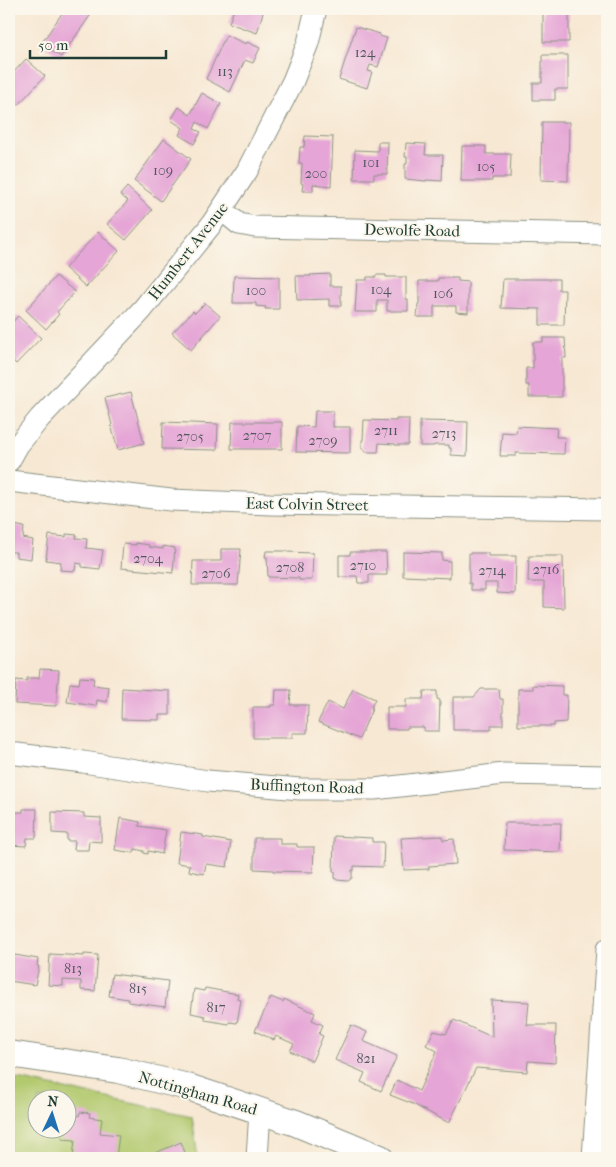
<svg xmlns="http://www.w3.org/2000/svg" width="616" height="1167" viewBox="0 0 616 1167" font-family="'IM FELL French Canon',serif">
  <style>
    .green { fill: #b2c96e; stroke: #688351; fill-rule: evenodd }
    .building { fill: #e5a5d6 }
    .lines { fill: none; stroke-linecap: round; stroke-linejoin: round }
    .minor-casing { stroke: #8b9284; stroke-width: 23 }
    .tertiary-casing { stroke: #8b9284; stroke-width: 28 }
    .minor { stroke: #fff; stroke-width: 21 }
    .tertiary { stroke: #fff; stroke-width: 26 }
    .labels { text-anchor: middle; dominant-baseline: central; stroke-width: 4; stroke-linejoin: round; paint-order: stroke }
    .number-label { font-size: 14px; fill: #50575c }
    .street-label { font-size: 16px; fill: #1f3d34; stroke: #fbf7ec }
  </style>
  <rect width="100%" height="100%" fill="#fbf7ec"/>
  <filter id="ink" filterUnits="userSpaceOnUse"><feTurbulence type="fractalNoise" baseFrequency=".02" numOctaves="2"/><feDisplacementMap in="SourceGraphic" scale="10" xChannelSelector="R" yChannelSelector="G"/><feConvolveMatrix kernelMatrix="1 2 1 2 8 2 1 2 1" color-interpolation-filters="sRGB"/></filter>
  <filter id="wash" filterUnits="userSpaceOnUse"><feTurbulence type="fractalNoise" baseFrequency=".0096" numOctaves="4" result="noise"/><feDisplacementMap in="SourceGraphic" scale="20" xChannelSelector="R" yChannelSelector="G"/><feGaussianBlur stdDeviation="1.12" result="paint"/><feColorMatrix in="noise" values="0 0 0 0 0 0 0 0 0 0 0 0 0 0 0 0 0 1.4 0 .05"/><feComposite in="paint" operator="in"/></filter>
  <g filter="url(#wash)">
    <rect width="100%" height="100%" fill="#f7e8d3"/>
    <!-- green -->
    <path class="green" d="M9,1078L23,1080L192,1116L198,1158H9ZM38,1100H68V1130H38Z"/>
    <g id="blocks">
      <!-- building -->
      <path class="building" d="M65,9H87L92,13L61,57L41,44Z
        M234,9H264L257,33L229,23Z
        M359,9H383L382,17L358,11Z
        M543,9H569V42H543Z
        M356,27L380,34L379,36L387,38L378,67L370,65L368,71L372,72L367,88L339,79Z
        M226,35L246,44L247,42L260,48L253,63L245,60L230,92L206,79Z
        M542,55H568V89H555V100H533V83H542Z
        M26,59L45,76L18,105L16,104L9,110V79L12,75V74Z
        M202,93L221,104L208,129L197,122L194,129L201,132L194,144L179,135L183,128L171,120L179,107L190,115Z
        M542,122H569L568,181L541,180Z
        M305,136L333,137L331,186L313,184V191H302L303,184L301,183L302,163H299L300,147H304Z
        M164,139L191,159L161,201L134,181Z
        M378,142H388L387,174H374V179H354L355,150L378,151Z
        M406,143L426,144L425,155H443L442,181L426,180V181L405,179V164H407V157H405Z
        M462,146H486V154H511L510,178H492V181H461Z
        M127,187L152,210L126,240L107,224L128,201L120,195Z
        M98,232L119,251L86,287L65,268Z
        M330,274V286H341V306H329V299L297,300L296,276H311L310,275Z
        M376,275H386V277H406V299H408V311H387V300H377V312H355L357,280H367V277H376Z
        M56,276L75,292L57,312L59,314L46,329L26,310Z
        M234,276L279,277V309H265L266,307L256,306V303H233Z
        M438,278H458V281L468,282V313L456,312V306H434V317H417L418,304H419V281H438Z
        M503,279H559V290H565L564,325H540V309L501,308Z
        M205,303L220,316L191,350L172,333L193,311L195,313Z
        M18,316L41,338L16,364L12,360L9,363V334L12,331L9,328V326Z
        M543,338H565L566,358H562V397H529V385H526V368H533V342H543Z
        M131,392L144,443L118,450L111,425H112L105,398Z
        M315,411H333V427H350V453L296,452L297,426L314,427Z
        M396,419H409L408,445H395V444L379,443L378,452H366L362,449V440H363L364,420L396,421Z
        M420,421L468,422L467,456L451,455V448H449V445H434V446H420Z
        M163,422L218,424L217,450L162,449Z
        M232,422H282V449H231Z
        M517,426L557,428L556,437H565L564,454L516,453V456H500L502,432L516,433Z
        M9,524L24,527L23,538L33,540L31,559L16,557V552H11L10,559H9Z
        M66,534L77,535L76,538L87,539L86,548L103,550L100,569L82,567V564L76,563L75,571L60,570L61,562L46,560L49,535L66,537Z
        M136,543L149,545V547L163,549V546L175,548L173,573L121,568L123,544L136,545Z
        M221,549H241L238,585H192L193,561H221Z
        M266,551H287V552L313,553L312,580H299V578L268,577L267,557H265Z
        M350,552H386L387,575H369V583H358L357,576H350V577H339V555H350Z
        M403,552L442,553V560L450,561V578L403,576Z
        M469,553H488V556H516L515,594L497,593V583H485V590H471V583L469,584Z
        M529,556H563L564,608L544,607V582H528Z
        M40,669L59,670L56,706L15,704L16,680L27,681V678H39Z
        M80,677L94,678L93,685L109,687L107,702L97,700L96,706L67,702L70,683L79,684Z
        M533,685L562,686V695H567L566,722L554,723V726H518V689H533Z
        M122,688L170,691V715H159V720L121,719Z
        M353,689L375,699L371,707H373L359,739L318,722L328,702L343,709Z
        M481,689H499L500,699H503V725H491V730H453V697H474Z
        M276,690H291L290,705H308L307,733H292V738H253V707H271V705H275Z
        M424,691H437V699L440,700L439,731H424V727H407V729H387V707H406V699H423Z
        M23,809H37L36,838H27L26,846L9,845V812H23Z
        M52,812L84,813V817L101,818V842L89,841L88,850H74L75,841H67V834L52,833Z
        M120,818L140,822L139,826L166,830L162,854L148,851V854L144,853V851L135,849L134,853L115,850Z
        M505,823H561L560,852L504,850Z
        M181,832L203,835V837L231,842L227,867L206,864L204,874L189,871L190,865L177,863Z
        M334,836L372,838V842H384L383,867L354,866V870H352V878L348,881L337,880L335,878V872H333Z
        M442,836L443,840L454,839L456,864L429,866V869L404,870L401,838Z
        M254,838H280V844H297V847H314L313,872L273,871V870L254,869Z
        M9,954L38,959L37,966H39L35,985L9,981Z
        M50,954L84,956V954L98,955L95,991L81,990V981L63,980V986L48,985Z
        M112,974L168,981L165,1007L128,1002V999L109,996Z
        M205,988L238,994L237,999L241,1000L237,1023L229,1022V1024L205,1020V1016L191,1013L194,989L204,991Z
        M271,997L283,1002L284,999L315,1013L312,1020L323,1025L319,1034L323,1036L312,1061L290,1051L294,1044L276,1036L274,1040L255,1031Z
        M491,1000L529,1002L527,1025H556L555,1063L528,1061L527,1072L476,1068L449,1123L413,1104L390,1095L397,1080L419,1091L437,1051L426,1045L434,1031L446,1034L454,1020L492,1037Z
        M351,1025L367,1032L363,1041L397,1056L381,1091L361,1082L365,1073L335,1060Z
        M80,1112L90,1113L89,1117L102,1119L100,1133L119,1135L116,1158L95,1156V1158L73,1157L75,1140L62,1139L63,1130H68V1114L79,1116Z
        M181,1142L187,1158H155L153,1154Z"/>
    </g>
  </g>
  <g filter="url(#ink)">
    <use href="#blocks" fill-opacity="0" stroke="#8b9284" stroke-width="1"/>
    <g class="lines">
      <defs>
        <path id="minor" d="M222,210L239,224L255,227L607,234
          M9,461L18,445L40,418L142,310L211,225L247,171L293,81L308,43L316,9
          M9,481L171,500L270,504L607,509
          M9,753L83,762L208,781L300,789H374L504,774L607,776
          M257,1158L260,1111
          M593,1158L607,949"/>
        <path id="tertiary" d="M9,1054L118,1070L188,1087L296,1123L380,1158"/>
      </defs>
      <!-- minor casing -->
      <use href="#minor" class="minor-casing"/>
      <!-- tertiary casing -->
      <use href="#tertiary" class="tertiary-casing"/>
      <!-- minor -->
      <use href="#minor" class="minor"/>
      <!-- tertiary -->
      <use href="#tertiary" class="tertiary"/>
    </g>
  </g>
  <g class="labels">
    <!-- number labels -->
    <g class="number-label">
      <text x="365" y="52">124</text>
      <text x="225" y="71">113</text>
      <text x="371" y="162">101</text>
      <text x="486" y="166">105</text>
      <text x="163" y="170">109</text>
      <text x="316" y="173">200</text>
      <text x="381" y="289">104</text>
      <text x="256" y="290">100</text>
      <text x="443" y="293">106</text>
      <text x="386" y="430">2711</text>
      <text x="444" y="433">2713</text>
      <text x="257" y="435">2707</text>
      <text x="190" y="436">2705</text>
      <text x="323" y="440">2709</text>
      <text x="148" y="558">2704</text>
      <text x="363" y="565">2710</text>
      <text x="290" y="567">2708</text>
      <text x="546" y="569">2716</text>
      <text x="492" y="570">2714</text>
      <text x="216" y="573">2706</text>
      <text x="73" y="968">813</text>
      <text x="138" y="988">815</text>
      <text x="216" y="1007">817</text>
      <text x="366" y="1058">821</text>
    </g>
    <!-- street labels -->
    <g class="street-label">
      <text transform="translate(412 230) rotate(1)">Dewolfe Road</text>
      <text transform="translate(188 251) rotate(-52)">Humbert Avenue</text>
      <text transform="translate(307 504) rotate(1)">East Colvin Street</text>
      <text transform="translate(307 786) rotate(2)">Buffington Road</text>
      <text transform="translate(198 1093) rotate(16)">Nottingham Road</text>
    </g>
  </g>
  <!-- margin -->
  <rect width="616" height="1167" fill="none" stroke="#fbf7ec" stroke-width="30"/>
  <!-- north arrow -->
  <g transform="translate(52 1114) rotate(4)"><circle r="24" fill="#fbf7ec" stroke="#a3ada2"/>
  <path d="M0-4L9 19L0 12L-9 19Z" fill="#1f6fb2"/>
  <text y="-8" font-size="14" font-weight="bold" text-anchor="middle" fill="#1f3d34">N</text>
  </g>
  <!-- scale -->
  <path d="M30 50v8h136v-8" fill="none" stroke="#1f3d34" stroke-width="2.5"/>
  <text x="38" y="50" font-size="15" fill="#1f3d34" stroke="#fbf7ec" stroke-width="4" paint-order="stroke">50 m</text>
</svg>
